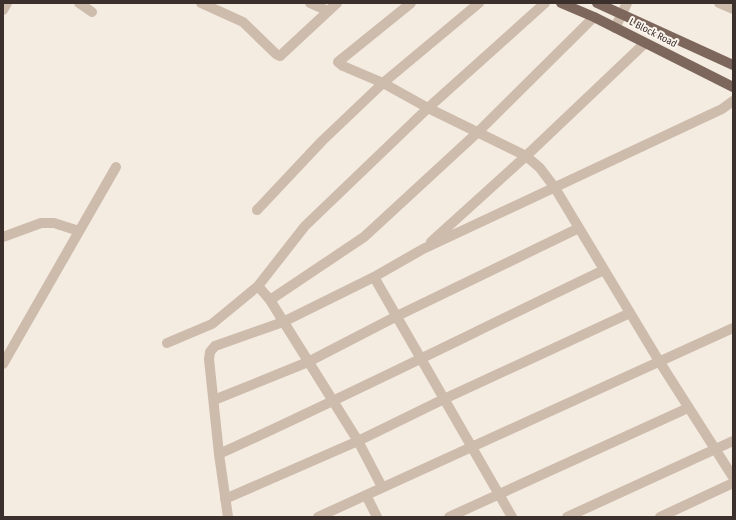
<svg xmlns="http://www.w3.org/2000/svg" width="736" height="520" viewBox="0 0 736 520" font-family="'Fira Sans Condensed',sans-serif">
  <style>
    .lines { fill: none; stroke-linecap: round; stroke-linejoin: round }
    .minor { stroke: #cdbbac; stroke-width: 10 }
    .major { stroke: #7d675c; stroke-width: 10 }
    .labels { text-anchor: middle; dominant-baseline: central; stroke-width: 4; stroke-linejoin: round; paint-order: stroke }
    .street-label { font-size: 10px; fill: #3b302b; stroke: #fbf5ee }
  </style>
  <rect width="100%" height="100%" fill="#f4ebe1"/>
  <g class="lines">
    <!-- minor -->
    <path class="minor" d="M79,3L92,12
      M201,3L243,22L276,54L280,56L337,3
      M310,3L328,11
      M411,3L338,62L343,66L383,83L428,108L526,156L540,168L555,188L659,361L733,477
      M719,3L733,9
      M3,10L7,3
      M615,28L627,3
      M257,210L322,141L383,83L479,3
      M3,237L41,223H54L79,231
      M431,242L526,156L645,43
      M374,277L512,517
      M258,286L270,300L358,441L382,487
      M270,300L364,237L478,132L594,17
      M167,343L212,324L258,286L305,226L428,108L545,3
      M3,364L116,167
      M214,400L308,362L397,316L579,228
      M219,454C349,395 476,331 604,270
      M366,495L377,517
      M225,499L358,441L444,399L630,313
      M228,517L219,454L209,359L210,352L215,346L283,322L374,277L423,249L722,109L733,101
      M318,517L733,328
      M449,517L688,408
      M567,517L733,441
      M660,517L733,483"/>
    <!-- major -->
    <path class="major" d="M561,3L594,17L733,87
      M597,3L733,65"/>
  </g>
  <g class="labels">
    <!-- street labels -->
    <g class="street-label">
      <text transform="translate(653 33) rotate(27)">L Block Road</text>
    </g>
  </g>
  <!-- border -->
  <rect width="736" height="520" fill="none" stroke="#3b302b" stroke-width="8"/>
</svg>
